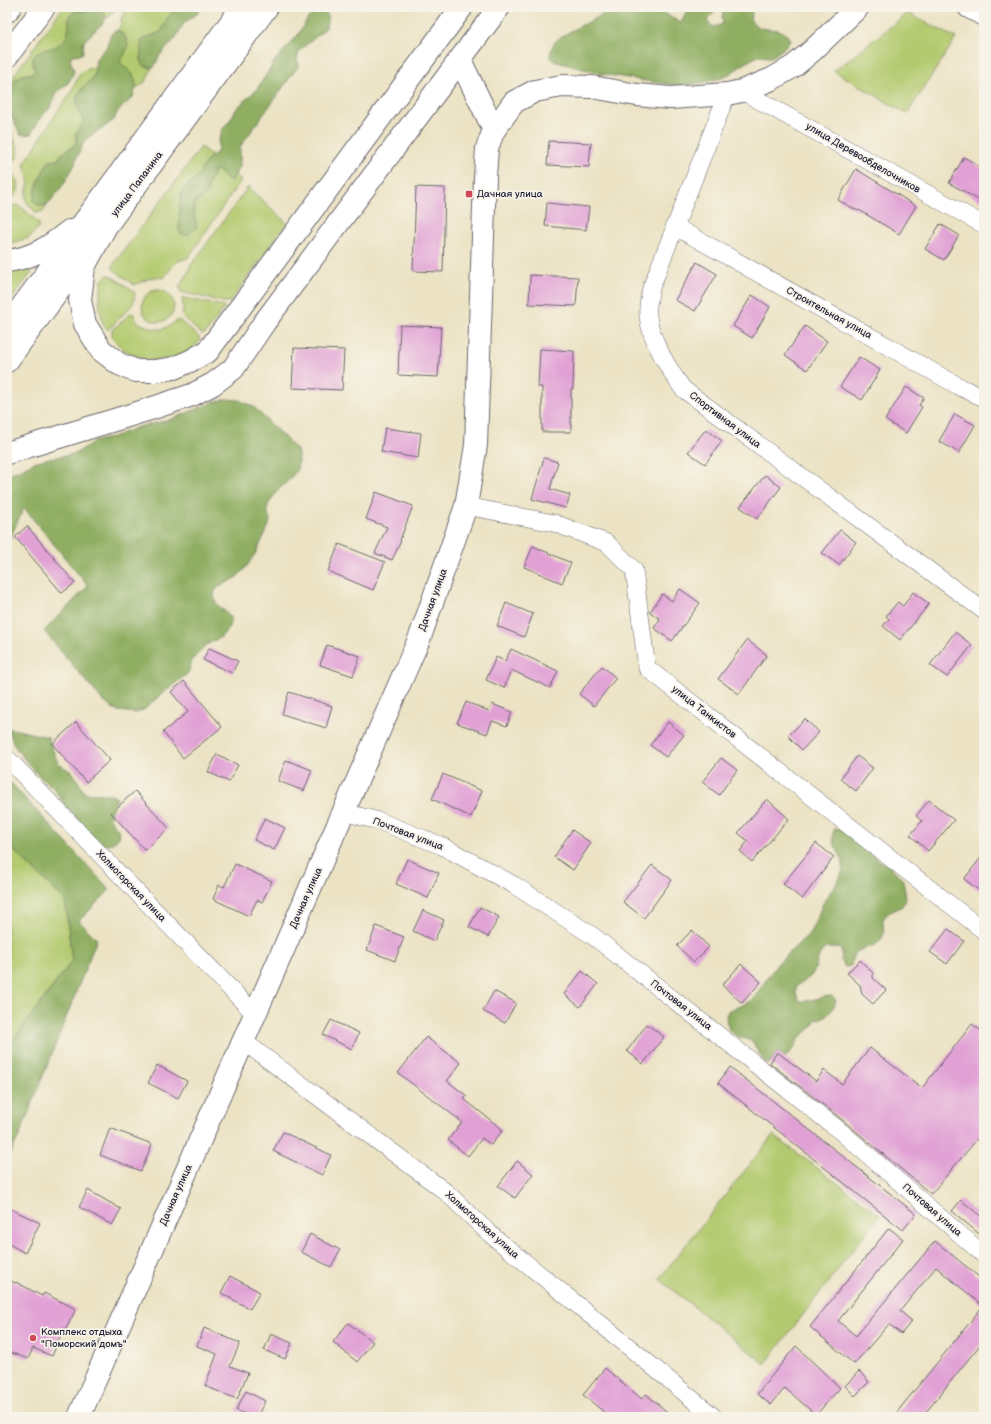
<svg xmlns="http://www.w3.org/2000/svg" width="991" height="1424" viewBox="0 0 991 1424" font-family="'Balsamiq Sans',sans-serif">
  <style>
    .green { fill: #b4ca6f; stroke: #6b7655 }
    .forest { fill: #8fae62; stroke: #58684e }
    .building { fill: #e1a1d5 }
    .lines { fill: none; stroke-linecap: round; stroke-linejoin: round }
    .street-casing { stroke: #69666b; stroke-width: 18 }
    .secondary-casing { stroke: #69666b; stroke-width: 24 }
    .primary-casing { stroke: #69666b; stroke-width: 24 }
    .street { stroke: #fff; stroke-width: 17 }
    .secondary { stroke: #fff; stroke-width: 22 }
    .primary { stroke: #fff; stroke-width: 22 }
    .poi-dot { fill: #d1495b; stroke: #f7f3e8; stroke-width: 1.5 }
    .labels { text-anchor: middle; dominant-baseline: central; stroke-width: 3.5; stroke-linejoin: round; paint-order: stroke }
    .street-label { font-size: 10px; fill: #22223b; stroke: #f7f3e8 }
    .poi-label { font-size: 10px; fill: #22223b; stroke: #f7f3e8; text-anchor: start }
  </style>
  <rect width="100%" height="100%" fill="#f7f3e8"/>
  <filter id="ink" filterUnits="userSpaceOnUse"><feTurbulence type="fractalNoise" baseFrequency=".025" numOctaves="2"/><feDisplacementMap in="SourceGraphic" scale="8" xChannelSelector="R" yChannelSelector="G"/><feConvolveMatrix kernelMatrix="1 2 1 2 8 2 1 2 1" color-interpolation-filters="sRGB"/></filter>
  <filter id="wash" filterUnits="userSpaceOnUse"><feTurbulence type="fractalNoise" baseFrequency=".012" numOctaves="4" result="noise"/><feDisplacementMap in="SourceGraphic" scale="16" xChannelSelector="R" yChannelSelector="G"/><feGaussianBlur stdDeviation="0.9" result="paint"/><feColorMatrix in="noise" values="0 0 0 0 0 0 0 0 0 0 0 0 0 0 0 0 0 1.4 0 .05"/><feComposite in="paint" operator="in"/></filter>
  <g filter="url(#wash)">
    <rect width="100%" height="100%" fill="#ece3c4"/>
    <!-- green -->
    <path class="green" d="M63,7H116L109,17L105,19L106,17L103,11C94,7 76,10 69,16C68,21 70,26 69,31C66,47 52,48 39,52L35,71C31,75 28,74 23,75C11,79 12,85 12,95C11,101 9,106 9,111L7,104V85Z
      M128,7H180L172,13L161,32L146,38L142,41L141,47V60L147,67L152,68L146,81L135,90C136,66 125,74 120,61C128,50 130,43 121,32L117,31L121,25V19Z
      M908,13L956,38L907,114L834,71Z
      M95,66C97,81 81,85 77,98C75,106 82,114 83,122L76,134V144L62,154L58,160L51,161C44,169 26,198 40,206L47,204L44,211L36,213L26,201V194L29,182L24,164L59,109L69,96L78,77L83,71Z
      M7,124L18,148V155L16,159L7,162Z
      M201,147L241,180L188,258C186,259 183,259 181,260C176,261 167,273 164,278L153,277L134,285L113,269L112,266Z
      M7,170C22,176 23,195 7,201Z
      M248,187L287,223L230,302H223L181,292L179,286L186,277L191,265Z
      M14,205L20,206L39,223V227L29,238L7,244V209Z
      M29,268L32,272L7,305V272Z
      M107,275H110L134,291L135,295L133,304L108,330L103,325L99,304L102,280Z
      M142 306a16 16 0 1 1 32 0a16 16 0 1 1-32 0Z
      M182,298H184L223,306L225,307L205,334H201L182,316L183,306Z
      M131,313L134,314C135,320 138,323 144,325C154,330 161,331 171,325C174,323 175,321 179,320L199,337L200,341C195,346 190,352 184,355C179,358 156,361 150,360C138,359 109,345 112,330Z
      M7,844L65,900L72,961L7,1048Z
      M773,1135L880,1215L765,1364L659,1279Z"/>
    <!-- forest -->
    <path class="forest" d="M180,7H200L198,13L184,23L175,39L160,55L154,67H147L143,65C140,59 140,47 142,40C148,35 157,36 162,30C165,27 165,22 167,18C170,14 176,10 180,7Z
      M607,7H654L681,23L689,7H720L707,20C710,28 716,28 723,23L722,17L724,7H754L750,19C752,21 754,24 757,26C769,33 782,24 790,40L784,48L772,57H767L761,56L756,57L747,62L731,73L722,78L701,83L679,86L602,74L554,61L550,56C551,51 552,45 556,41C567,31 590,22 604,14L608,11Z
      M98,10L104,12L105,19L101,25L84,41L83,52L82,54L72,55C68,61 73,65 74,71L73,75L68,83L55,94L51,107L41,117L31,134L23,135L20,134L9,111L12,94V84C14,81 18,77 22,75C27,74 30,75 35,71C34,67 32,63 33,58C36,47 59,52 66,37C70,30 68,23 69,16L76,11Z
      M320,11H323L328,15L326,28L299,51L297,59L299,65L240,147V167L231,181L227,180L218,170L212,171L214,176L208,183V192C205,197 199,199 196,203C190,211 198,219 196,228L188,235L181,234L179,230L180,201L182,191L199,174L207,160L217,152L218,149L219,140L222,130L230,120L237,108L257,89L277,58L298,35L308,18Z
      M115,31L121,32C132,43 128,50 120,61L123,66L130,71L135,79L136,86L133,97L118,111L114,120L85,140L76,159L75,164L63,185L49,203L43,206H40L34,201C34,190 43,169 49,161L58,160L62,154L76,144V134L83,122C82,114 77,108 77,100C77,88 90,84 95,75C97,70 95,64 96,59L106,48L111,34Z
      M226,399L239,400L254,407L297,450L299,461L296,471L289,480L277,491L268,505L267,510L270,520L269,525C260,545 253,562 237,577C230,583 215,584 214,595C214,607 227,610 231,619L228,629L221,637L206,645L198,653L192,661L189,671L186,675L159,696L145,709L136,713L117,711L103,701L44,631L88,586L24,508L7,544V474L20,470L34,462L45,459L75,454L93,442L113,437L138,427L169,420L214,402Z
      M8,728L48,737L55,756L59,764L73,773L85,793C96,795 107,791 117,798C114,805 107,814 112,822C115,828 119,827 120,836C114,844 108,846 99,844L67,808L53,787L39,776L21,755L14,745Z
      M7,779L110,890L79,921L97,939L21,1132L7,1160V1048L72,961L65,900L7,844Z
      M835,828L841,829L881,862L891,867L903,880L906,897L904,903L901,907L888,913L883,919C883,925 885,932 882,938C877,949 859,946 853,956C852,959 852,963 851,966L845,967L841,961L842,954L840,948H826L821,952C812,971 819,974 797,985C795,992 796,995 800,1001C811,1002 821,996 832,996L836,1000C833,1012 827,1017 815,1020L813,1026L799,1038L794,1048L786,1057L777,1052L768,1065L763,1060L752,1041C734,1035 728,1037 726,1015L729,1010L741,1006L753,999L778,963L808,935C816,924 819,910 826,898C832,889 841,880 843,868C845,852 826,846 835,828Z"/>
    <g id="blocks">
      <!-- building -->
      <path class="building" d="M549,141L591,143L589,167L547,165Z
        M964,157L984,169V203L949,183Z
        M856,169L916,206L899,234L859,210L858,211L838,200Z
        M416,187L445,188L443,272L413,271Z
        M547,203L589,207L586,230L545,226Z
        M940,224L959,235L944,260L925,249Z
        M697,262L717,274L695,311L675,300Z
        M530,275L578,277L576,306L529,304Z
        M752,295L770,307L752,338L733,326Z
        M400,325L441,327L438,377L398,375Z
        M805,326L827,341L807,370L785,355Z
        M294,348L344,350L342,390L292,388Z
        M540,349L574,351L573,389H571V432H542V387H538Z
        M859,357L880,370L862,400L840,387Z
        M906,387L924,398L919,405L922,407L906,433L885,420Z
        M955,414L975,425L959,453L939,441Z
        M385,428L421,433L418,458L381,452Z
        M706,429L722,441L705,464L688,452Z
        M544,458L558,462L550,489L570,495L566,508L532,499Z
        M765,475L781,487L757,519L740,507Z
        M376,492L413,506L400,540L401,541L392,560L375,553L387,527L366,519Z
        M27,526L75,583L62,593L15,537Z
        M840,530L856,542L839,565L822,553Z
        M339,544L385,562L373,590L328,571Z
        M533,546L571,563L562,583L524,567Z
        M680,589L700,603L672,641L654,628L660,619L650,612L662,594L672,601Z
        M913,592L929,604L900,640L883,626L889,619L886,616L898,602L903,606Z
        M506,603L533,614L524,637L497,626Z
        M955,632L972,645L947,677L930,665Z
        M747,640L767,655L739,694L718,679Z
        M327,645L360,656L353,676L320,665Z
        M209,648L238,661L232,673L203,660Z
        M511,649L558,671L550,688L511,670L504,688L486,680L496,657L505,661Z
        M602,666L616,678L594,706L579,694Z
        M184,681L222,727L183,758L163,732L188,712L171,692Z
        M289,692L332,706L326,728L282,714Z
        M466,702L489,711L492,704L512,712L507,726L492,721L487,734L457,723Z
        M805,719L819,732L802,750L788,736Z
        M76,722L110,760L86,782L52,744Z
        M668,722L684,735L666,757L650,745Z
        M217,754L238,765L229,782L208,772Z
        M857,756L873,768L856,791L840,779Z
        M721,758L737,770L719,795L702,782Z
        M286,760L312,770L304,791L278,781Z
        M443,774L482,791L471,817L432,799Z
        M135,791L169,828L145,850L111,813Z
        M767,799L789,819L752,862L740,851L748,841L738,833Z
        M929,800L954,820L928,851L910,835L922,821L916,816Z
        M265,818L285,828L274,850L254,840Z
        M572,830L591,843L573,870L554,857Z
        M816,843L834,857L802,899L783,884Z
        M984,854V894L964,879Z
        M407,859L439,873L428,898L396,884Z
        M235,864L272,881L262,902L257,900L249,916L213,899L219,885L224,887Z
        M652,865L672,880L644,918L623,902Z
        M480,907L499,917L488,937L469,927Z
        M423,910L444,920L434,941L413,931Z
        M376,926L404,937L395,961L367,950Z
        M948,929L964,941L947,964L930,952Z
        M692,930L709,947L694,962L677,946Z
        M860,960L873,973V978L886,990L873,1004L862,994L860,985L847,973Z
        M741,964L761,982L742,1003L722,985Z
        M582,971L598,984L580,1007L564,994Z
        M494,991L516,1003L505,1023L483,1011Z
        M331,1020L359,1033L352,1049L323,1035Z
        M647,1024L664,1037L643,1064L627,1051Z
        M972,1024L984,1033V1131L931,1194L840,1118L770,1063L777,1052L816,1081L824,1070L842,1084L870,1048L922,1088Z
        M426,1037L461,1063L447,1081L467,1096L464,1099L503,1130L491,1145L482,1138L468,1156L448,1140L462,1122L398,1073Z
        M157,1065L187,1081L178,1098L148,1083Z
        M730,1067L916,1214L903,1230L718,1083Z
        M110,1128L152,1144L141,1171L100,1155Z
        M283,1132L331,1155L322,1175L273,1151Z
        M517,1161L533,1174L515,1198L498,1186Z
        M88,1190L121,1209L112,1225L79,1207Z
        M961,1200L984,1219V1238L952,1211Z
        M7,1207L40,1223L25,1253L7,1243Z
        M889,1228L903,1239L838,1321L856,1336L935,1241L984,1281V1340L922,1417H893L983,1306L936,1267L900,1311L912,1321L901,1334L889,1324L854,1364L810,1327Z
        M310,1234L340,1250L331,1267L301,1252Z
        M230,1276L260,1292L250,1309L221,1293Z
        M7,1279L15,1283L16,1282L42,1296L44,1293L76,1309L66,1329L64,1328L52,1356L33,1348L28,1359L7,1351Z
        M348,1323L373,1342L357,1362L333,1342Z
        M204,1328L240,1343L230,1366L248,1373L237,1399L205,1386L217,1354L197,1346Z
        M271,1334L292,1343L285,1359L264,1350Z
        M796,1346L840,1388L816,1415L785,1388L771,1405L757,1394Z
        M605,1368L642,1399L646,1394L673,1417H610L583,1395Z
        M859,1371L869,1382L855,1396L845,1386Z
        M246,1391L265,1401L257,1417H251L236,1410Z"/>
    </g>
  </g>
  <g filter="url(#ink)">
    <use href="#blocks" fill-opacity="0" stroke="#69666b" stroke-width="1"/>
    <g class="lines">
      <defs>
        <path id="street" d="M742,91L984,225
          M727,94L651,288C649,297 647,307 648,316C650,339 670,371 683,389L984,611
          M674,226L962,388L984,398
          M466,506L554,523L607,543L634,570L647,668L984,931
          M7,758L255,1014
          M343,812L379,821L442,846L514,885L593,936L840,1131L984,1255
          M243,1041L446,1192L490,1234L590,1315L714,1417"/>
        <path id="secondary" d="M460,60L494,130
          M79,1417L420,637L466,506L476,445L485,177L487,148L494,130L514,102L535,91L562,86L592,87L637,95L670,98L727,94L742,91L772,79L794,66L812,51L858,7"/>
        <path id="primary" d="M969,7L984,15
          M7,11L10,7
          M7,56L44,7
          M106,226L84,267L80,300L85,324L101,350L119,364L136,371H155L174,368L190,361L208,351L462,7
          M7,261C33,258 49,247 69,231
          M7,327L242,7
          M7,361L267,7
          M7,453L150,409L192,395L213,384L233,369L264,323L499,7"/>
      </defs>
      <!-- street casing -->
      <use href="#street" class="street-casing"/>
      <!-- secondary casing -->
      <use href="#secondary" class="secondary-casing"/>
      <!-- primary casing -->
      <use href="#primary" class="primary-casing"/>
      <!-- street -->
      <use href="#street" class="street"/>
      <!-- secondary -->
      <use href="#secondary" class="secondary"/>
      <!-- primary -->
      <use href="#primary" class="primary"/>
    </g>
  </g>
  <!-- markers -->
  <g class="poi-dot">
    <rect x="465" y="190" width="8" height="8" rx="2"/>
    <circle cx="33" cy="1338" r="4"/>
  </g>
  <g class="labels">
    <!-- street labels -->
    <g class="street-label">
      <text transform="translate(863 158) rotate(30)">улица Деревообделочников</text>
      <text transform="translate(137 184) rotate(-53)">улица Папанина</text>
      <text transform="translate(829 313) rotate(29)">Строительная улица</text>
      <text transform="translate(725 420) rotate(37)">Спортивная улица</text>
      <text transform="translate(433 600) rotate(-70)">Дачная улица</text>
      <text transform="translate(704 712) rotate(38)">улица Танкистов</text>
      <text transform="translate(408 834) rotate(21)">Почтовая улица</text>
      <text transform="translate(131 886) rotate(46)">Холмогорская улица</text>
      <text transform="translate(306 898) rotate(-66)">Дачная улица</text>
      <text transform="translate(681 1005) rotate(38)">Почтовая улица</text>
      <text transform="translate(176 1195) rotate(-66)">Дачная улица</text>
      <text transform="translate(932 1210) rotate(41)">Почтовая улица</text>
      <text transform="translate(482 1225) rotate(42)">Холмогорская улица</text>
    </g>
    <!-- poi labels -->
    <g class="poi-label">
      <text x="477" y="194">Дачная улица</text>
      <text x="41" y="1332">Комплекс отдыха<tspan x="41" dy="12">"Поморский домъ"</tspan></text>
    </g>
  </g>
  <!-- margin -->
  <rect width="991" height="1424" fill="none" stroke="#f7f3e8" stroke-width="24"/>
</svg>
